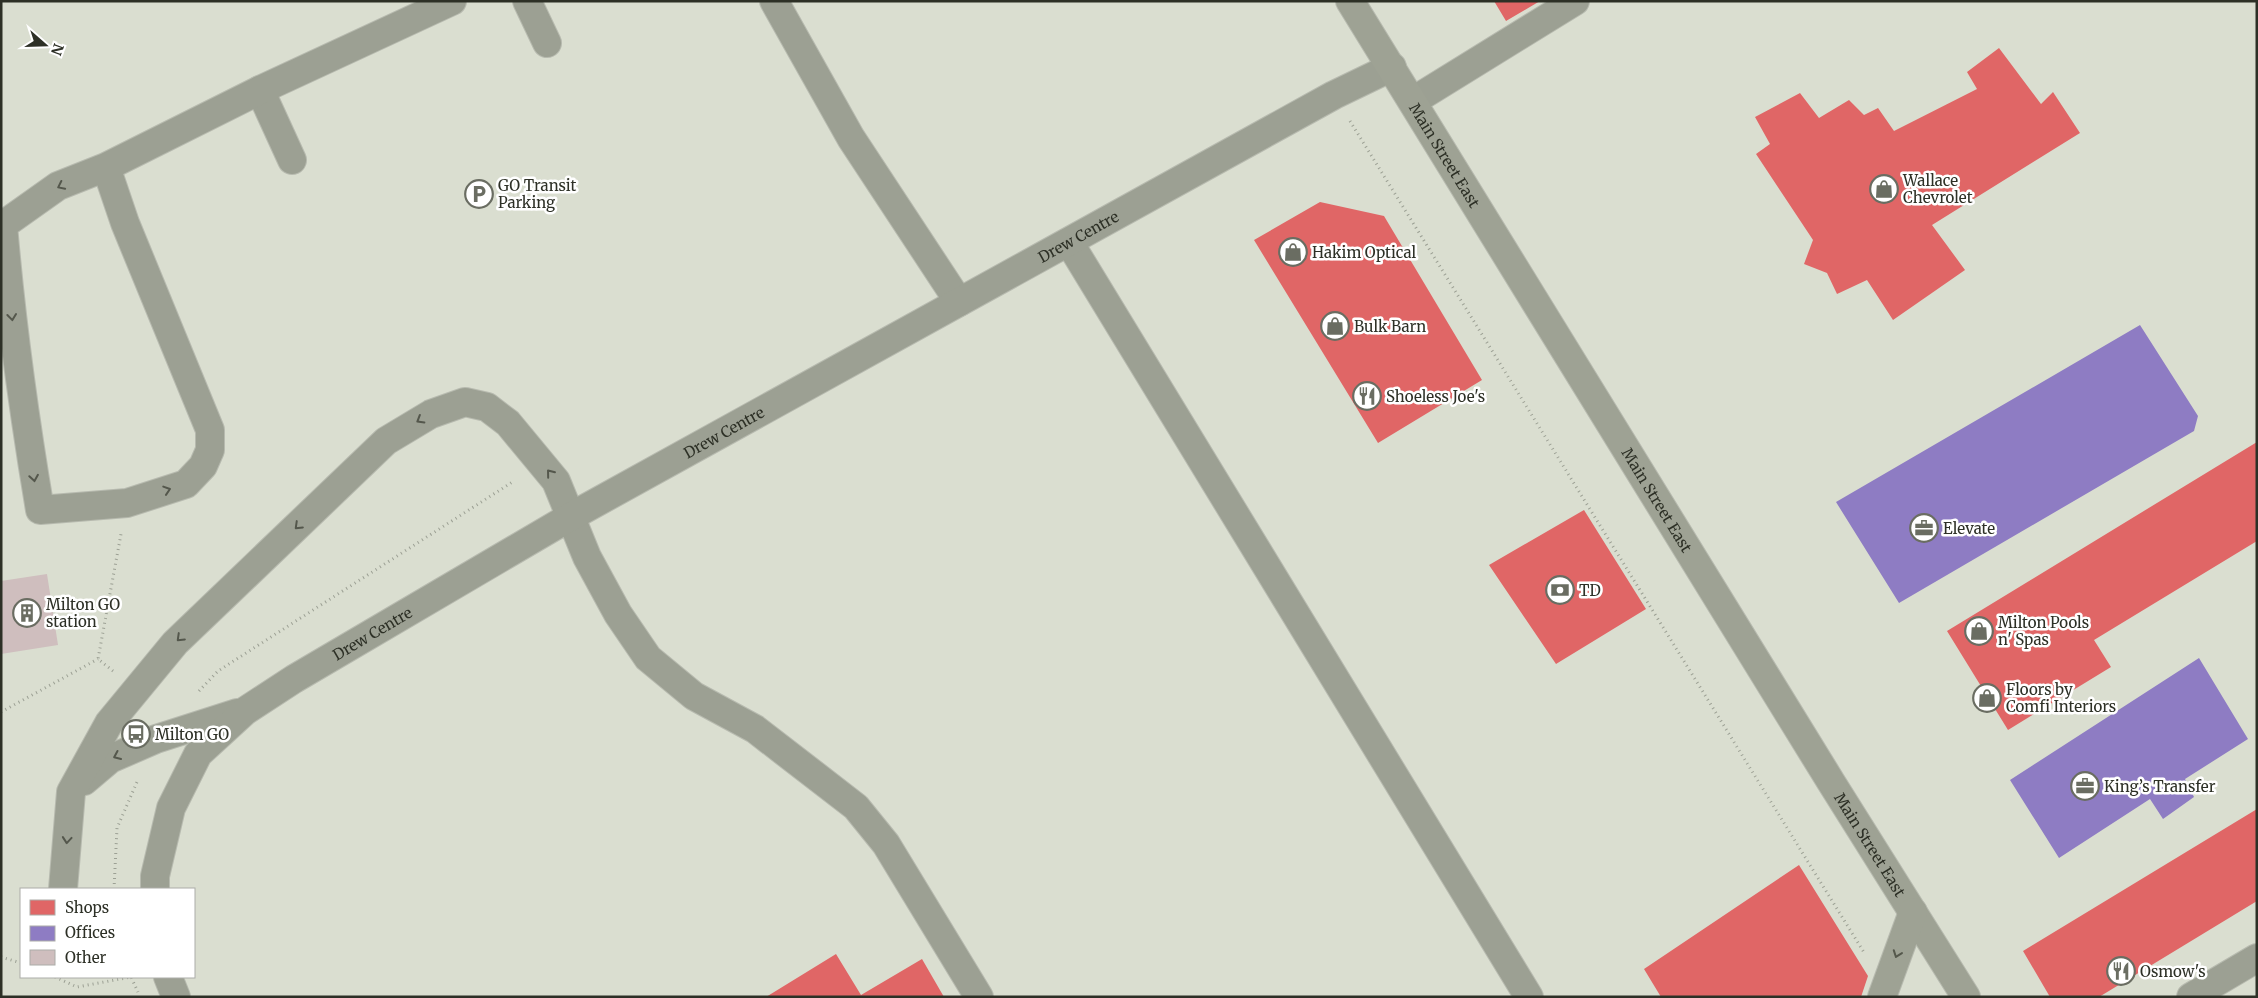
<svg xmlns="http://www.w3.org/2000/svg" width="2258" height="998" viewBox="0 0 2258 998" font-family="Merriweather,serif">
  <style>
    .shops { fill: #e06666 }
    .offices { fill: #8e7cc3 }
    .building { fill: #cfbebe }
    .lines { fill: none; stroke-linecap: round; stroke-linejoin: round }
    .minor-casing { stroke: #b7baaf; stroke-width: 30 }
    .major-casing { stroke: #b7baaf; stroke-width: 30 }
    .path { stroke: #9ca094; stroke-width: 3; stroke-dasharray: 1 4; stroke-linecap: butt }
    .minor { stroke: #9ca093; stroke-width: 28 }
    .major { stroke: #9ea294; stroke-width: 28 }
    .oneway { stroke: #54574c }
    .oneway2 { stroke: #55584c }
    .labels { text-anchor: middle; dominant-baseline: central; stroke-width: 5; stroke-linejoin: round; paint-order: stroke }
    .street-label { font-size: 15px; fill: #2d3026; stroke: #fff }
    .poi-label { font-size: 15px; fill: #2d3026; stroke: #fff; text-anchor: start }
  </style>
  <rect width="100%" height="100%" fill="#daded0"/>
  <!-- shops -->
  <path class="shops" d="M1494,1H1540L1506,21Z
    M1999,48L2041,104L2053,92L2080,133L1932,225L1965,270L1893,320L1867,280L1837,294L1827,273L1804,264L1813,240L1756,154L1770,144L1755,117L1800,93L1819,118L1849,100L1864,115L1878,108L1894,131L1977,89L1967,72Z
    M1320,202L1384,216L1482,380L1378,443L1254,240Z
    M2257,442V541L2094,640L2111,667L2008,730L1947,631Z
    M1584,510L1646,609L1556,664L1489,565Z
    M2257,809V901L2099,997H2050L2023,951Z
    M1799,865L1868,976L1861,997H1661L1644,969Z
    M836,954L861,995L922,959L944,997H766Z"/>
  <!-- offices -->
  <path class="offices" d="M2140,325L2198,416L2194,431L1899,603L1836,502Z
    M2199,658L2248,739L2185,779L2194,797L2163,819L2150,799L2059,858L2010,780Z"/>
  <!-- building -->
  <path class="building" d="M47,574L58,645L1,654V581Z"/>
  <g class="lines">
    <defs>
      <g id="minor">
        <path d="M527,1L547,43"/>
        <path d="M774,1L851,138L959,302"/>
        <path d="M260,90L292,160"/>
        <path d="M1413,101L1575,1"/>
        <path d="M106,167L125,223L210,430V450L203,466L186,484L127,503L40,510C24,415 11,320 3,225L58,186L106,167L260,90L452,1"/>
        <path d="M1069,242L1529,997"/>
        <path d="M84,781L110,759L156,739L237,713"/>
        <path d="M63,889L71,792L109,723L175,643L386,441L431,414L465,402L487,407L508,423L556,481L587,557L618,614L648,658L694,696L755,729L856,807L886,844L979,997"/>
        <path id="s1" d="M155,889V876L171,808L198,754L245,711L294,679L570,517L1334,95L1392,67"/>
        <path d="M168,977L176,997"/>
        <path d="M2191,997L2257,958"/>
      </g>
      <g id="major">
        <path id="s2" d="M1350,1L1831,782L1966,997"/>
        <path d="M1882,997L1913,912"/>
      </g>
    </defs>
    <!-- minor casing -->
    <use href="#minor" class="minor-casing"/>
    <!-- major casing -->
    <use href="#major" class="major-casing"/>
    <!-- path -->
    <path class="path" d="M1350,121L1865,954
      M113,671L98,659L121,534
      M199,691L218,671L514,481
      M1,712L98,659
      M114,889L117,828L137,782
      M1,957L21,963
      M55,977L77,987L131,977L138,992"/>
    <!-- minor -->
    <use href="#minor" class="minor"/>
    <!-- major -->
    <use href="#major" class="major"/>
  </g>
  <!-- one-way arrows -->
  <defs><path id="oneway-chevron" d="M-2-3.5L2.5 0L-2 3.5" fill="none" stroke-width="1.6" stroke-linecap="round" stroke-linejoin="round" transform="scale(1.25)"/></defs>
  <g class="oneway">
    <use href="#oneway-chevron" transform="translate(61 186) rotate(154)"/>
    <use href="#oneway-chevron" transform="translate(12 317) rotate(83)"/>
    <use href="#oneway-chevron" transform="translate(420 420) rotate(149)"/>
    <use href="#oneway-chevron" transform="translate(550 473) rotate(-129)"/>
    <use href="#oneway-chevron" transform="translate(34 478) rotate(81)"/>
    <use href="#oneway-chevron" transform="translate(167 490) rotate(-18)"/>
    <use href="#oneway-chevron" transform="translate(298 526) rotate(136)"/>
    <use href="#oneway-chevron" transform="translate(180 638) rotate(136)"/>
    <use href="#oneway-chevron" transform="translate(117 756) rotate(156)"/>
    <use href="#oneway-chevron" transform="translate(67 840) rotate(95)"/>
  </g>
  <use class="oneway2" href="#oneway-chevron" transform="translate(1897 954) rotate(110)"/>
  <!-- icons -->
  <defs>
    <symbol id="shop-ring" viewBox="-11 -11 22 22"><circle r="9.5" fill="#fff" stroke="#6a6d62" stroke-width="1.5"/><path d="M-5-2.5h2.3a2.7 3.5 0 0 1 5.4 0H5L5.5 6h-11ZM-1.5-2.5h3a1.5 2.3 0 0 0-3 0Z" fill="#6a6d62"/></symbol>
    <symbol id="parking-ring" viewBox="-11 -11 22 22"><circle r="9.5" fill="#fff" stroke="#6a6d62" stroke-width="1.5"/><path d="M-3.5-5.5H1a3.5 3.5 0 0 1 0 7H-1V5.5H-3.5ZM-1-3.4V-.6H.8a1.4 1.4 0 0 0 0-2.8Z" fill="#6a6d62"/></symbol>
    <symbol id="restaurant-ring" viewBox="-11 -11 22 22"><circle r="9.5" fill="#fff" stroke="#6a6d62" stroke-width="1.5"/><path d="M-5-6h1v4h1v-4h1v4h1v-4h1v5L-1.5 .5V6h-2V.5L-5-1ZM5-6V6H3V1.5H1.5Q1.5-4 5-6Z" fill="#6a6d62"/></symbol>
    <symbol id="office-ring" viewBox="-11 -11 22 22"><circle r="9.5" fill="#fff" stroke="#6a6d62" stroke-width="1.5"/><path d="M-6-3h4V-5.5h4V-3h4V5H-6ZM-1-4.5V-3h2v-1.5ZM-6 0V1H6V0Z" fill="#6a6d62"/></symbol>
    <symbol id="bank-ring" viewBox="-11 -11 22 22"><circle r="9.5" fill="#fff" stroke="#6a6d62" stroke-width="1.5"/><path d="M-6-4H6V4H-6ZM0-2.3a2.3 2.3 0 1 0 0 4.6a2.3 2.3 0 1 0 0-4.6Z" fill="#6a6d62"/></symbol>
    <symbol id="building-ring" viewBox="-11 -11 22 22"><circle r="9.5" fill="#fff" stroke="#6a6d62" stroke-width="1.5"/><path d="M-4-6H4V6H1V3H-1V6H-4ZM-2.5-4.3h1.7v1.8h-1.7ZM.8-4.3h1.7v1.8H.8ZM-2.5-1h1.7V.8h-1.7ZM.8-1h1.7V.8H.8Z" fill="#6a6d62"/></symbol>
    <symbol id="bus-ring" viewBox="-11 -11 22 22"><circle r="9.5" fill="#fff" stroke="#6a6d62" stroke-width="1.5"/><path d="M-5-6H5V4H4V6H2V4H-2V6H-4V4H-5ZM-3.5-4V0h7V-4ZM-3.5 1.2v1.5H-2V1.2ZM2 1.2v1.5H3.5V1.2Z" fill="#6a6d62"/></symbol>
  </defs>
  <g fill-rule="evenodd">
    <use href="#shop-ring" x="1868" y="173" width="32" height="32"/>
    <use href="#parking-ring" x="463" y="178" width="32" height="32"/>
    <use href="#shop-ring" x="1277" y="236" width="32" height="32"/>
    <use href="#shop-ring" x="1319" y="310" width="32" height="32"/>
    <use href="#restaurant-ring" x="1351" y="380" width="32" height="32"/>
    <use href="#office-ring" x="1908" y="512" width="32" height="32"/>
    <use href="#bank-ring" x="1544" y="574" width="32" height="32"/>
    <use href="#building-ring" x="11" y="597" width="32" height="32"/>
    <use href="#shop-ring" x="1963" y="615" width="32" height="32"/>
    <use href="#shop-ring" x="1971" y="682" width="32" height="32"/>
    <use href="#bus-ring" x="120" y="718" width="32" height="32"/>
    <use href="#office-ring" x="2069" y="770" width="32" height="32"/>
    <use href="#restaurant-ring" x="2105" y="955" width="32" height="32"/>
  </g>
  <g class="labels">
    <!-- street labels -->
    <g class="street-label">
      <text stroke="none"><textPath href="#s2" startOffset="181">Main Street East</textPath></text>
      <text stroke="none"><textPath href="#s1" startOffset="1166">Drew Centre</textPath></text>
      <text stroke="none"><textPath href="#s1" startOffset="761">Drew Centre</textPath></text>
      <text stroke="none"><textPath href="#s2" startOffset="586">Main Street East</textPath></text>
      <text stroke="none"><textPath href="#s1" startOffset="356">Drew Centre</textPath></text>
      <text stroke="none"><textPath href="#s2" startOffset="991">Main Street East</textPath></text>
    </g>
    <!-- poi labels -->
    <g class="poi-label">
      <text x="1903" y="180">Wallace<tspan x="1903" dy="17">Chevrolet</tspan></text>
      <text x="498" y="185">GO Transit<tspan x="498" dy="17">Parking</tspan></text>
      <text x="1312" y="252">Hakim Optical</text>
      <text x="1354" y="326">Bulk Barn</text>
      <text x="1386" y="396">Shoeless Joe's</text>
      <text x="1943" y="528">Elevate</text>
      <text x="1579" y="590">TD</text>
      <text x="46" y="604">Milton GO<tspan x="46" dy="17">station</tspan></text>
      <text x="1998" y="622">Milton Pools<tspan x="1998" dy="17">n' Spas</tspan></text>
      <text x="2006" y="689">Floors by<tspan x="2006" dy="17">Comfi Interiors</tspan></text>
      <text x="155" y="734">Milton GO</text>
      <text x="2104" y="786">King’s Transfer</text>
      <text x="2140" y="971">Osmow's</text>
    </g>
  </g>
  <!-- border -->
  <rect width="2258" height="998" fill="none" stroke="#2d3026" stroke-width="5"/>
  <!-- legend -->
  <rect x="20" y="888" width="175" height="90" fill="#ffffff" stroke="#abaca8"/>
  <rect x="30" y="900" width="25" height="15" fill="#e06666" stroke="#abaca8"/>
  <text x="65" y="913" font-size="15" fill="#2d3026">Shops</text>
  <rect x="30" y="926" width="25" height="15" fill="#8e7cc3" stroke="#abaca8"/>
  <text x="65" y="938" font-size="15" fill="#2d3026">Offices</text>
  <rect x="30" y="950" width="25" height="15" fill="#cfbebe" stroke="#abaca8"/>
  <text x="65" y="963" font-size="15" fill="#2d3026">Other</text>
  <!-- north arrow -->
  <g transform="translate(45 45) rotate(110)" stroke="#ffffff" stroke-width="4" paint-order="stroke">
  <path d="M0-4L9 19L0 12L-9 19Z" fill="#2d3026"/>
  <text y="-8" font-size="14" font-weight="bold" text-anchor="middle" fill="#2d3026">N</text>
  </g>
</svg>
